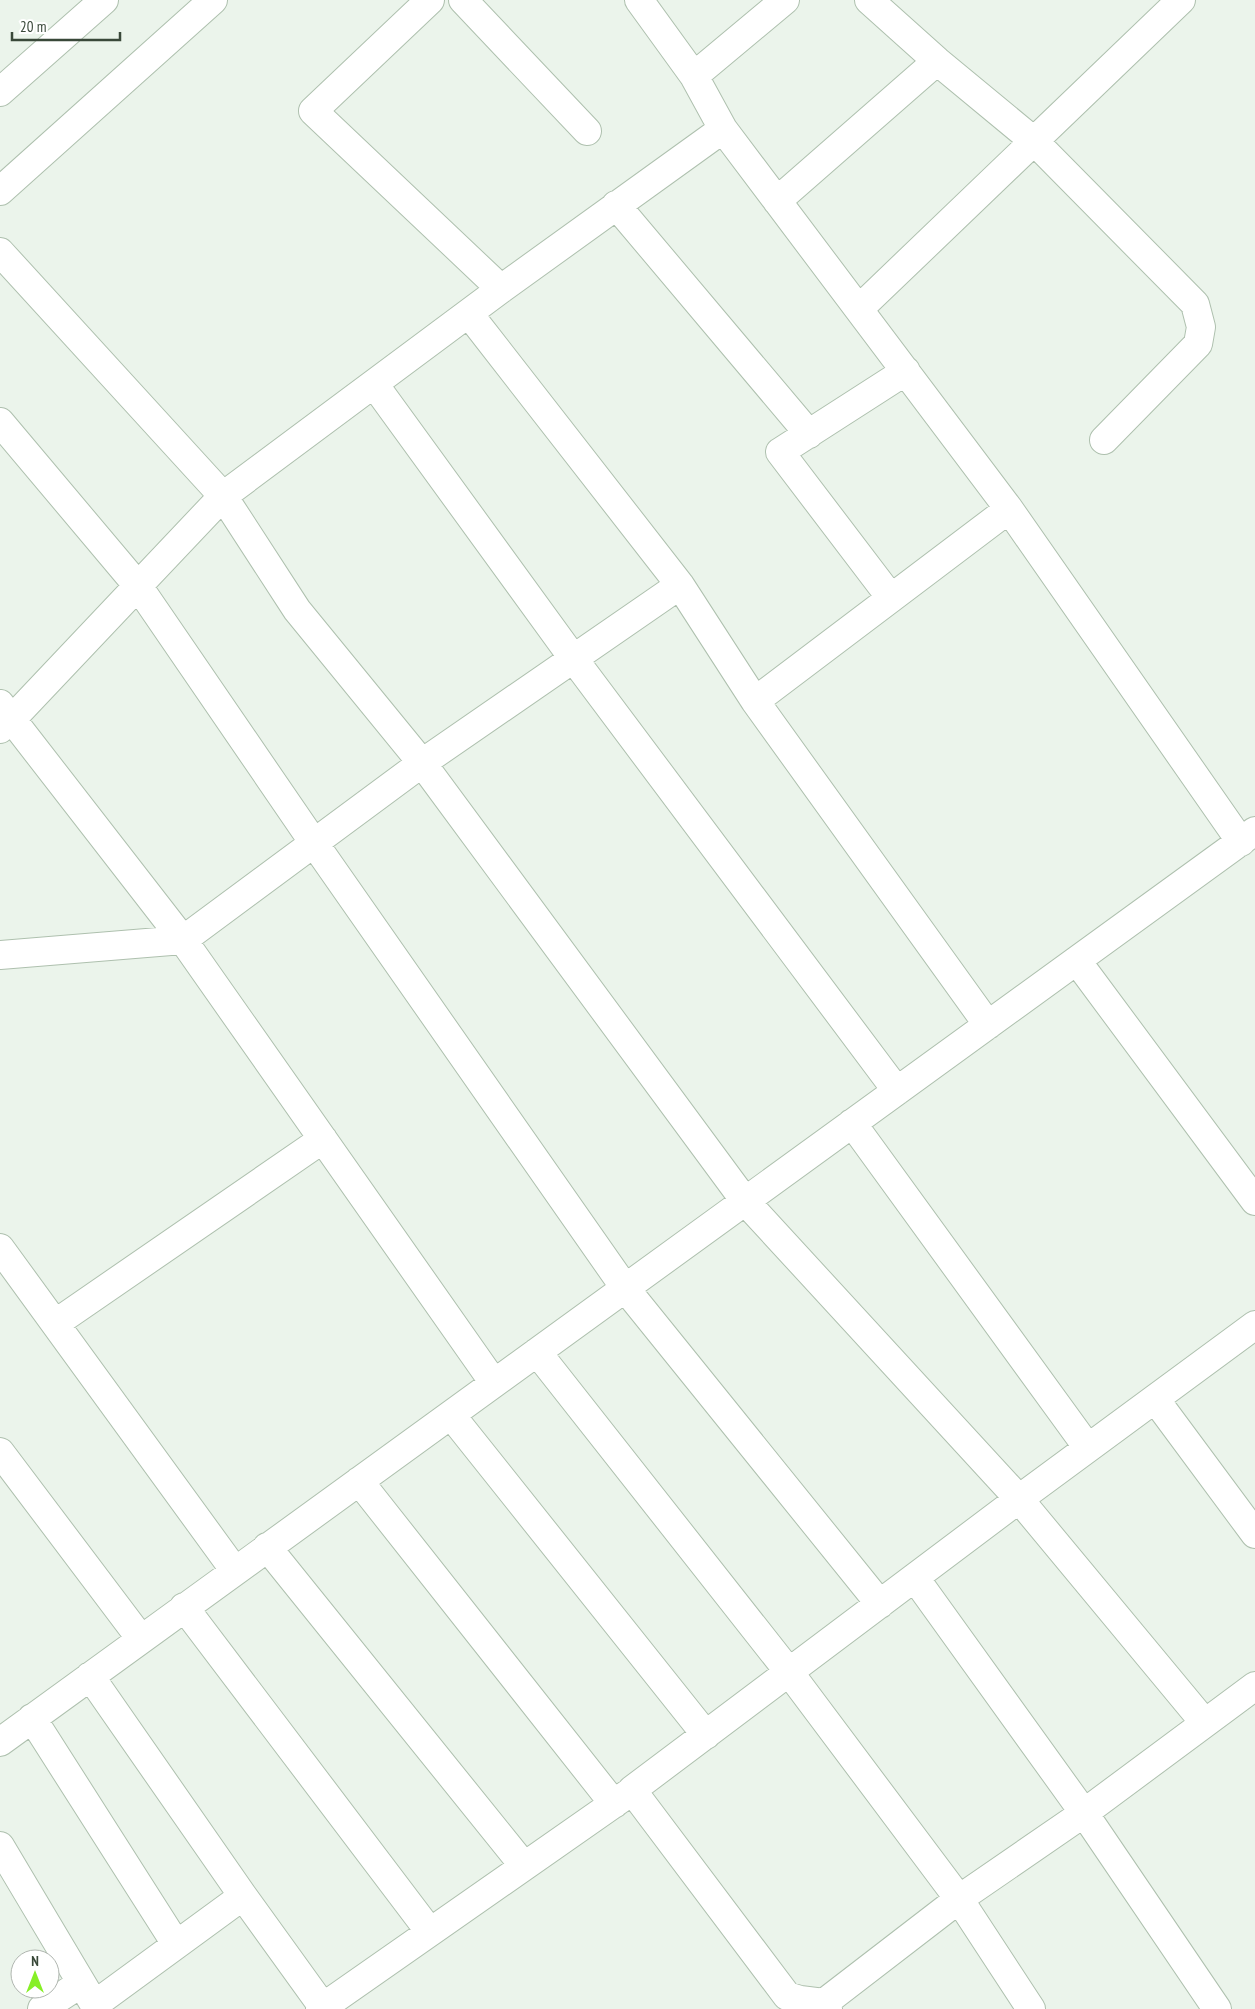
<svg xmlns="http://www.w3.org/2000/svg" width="1255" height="2009" viewBox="0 0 1255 2009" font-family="'PT Sans Narrow',sans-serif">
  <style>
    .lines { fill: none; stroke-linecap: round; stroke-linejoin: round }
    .minor-casing { stroke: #aec0ae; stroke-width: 30 }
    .tertiary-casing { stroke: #aec0ae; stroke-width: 30 }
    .minor { stroke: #fff; stroke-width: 28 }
    .tertiary { stroke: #fff; stroke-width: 28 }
  </style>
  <rect width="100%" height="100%" fill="#ebf4eb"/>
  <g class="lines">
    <defs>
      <path id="minor" d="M430,0L313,111L501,289
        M463,0L587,131
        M639,0L694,76L723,129L1009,509L1241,842
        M869,0L937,61L1035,142L1195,304L1201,327L1198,344L1104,440
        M694,76L785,0
        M777,201L937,61
        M616,205L809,434
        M0,252L223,496L297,610L422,763L745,1201L1019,1499L1204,1722
        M859,309L1181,0
        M469,314L680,585L755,701L988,1025
        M374,384L573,658L897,1091
        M0,422L138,586L314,843L625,1288L880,1604
        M891,598L780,452L906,371
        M755,701L1009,509
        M0,704L183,940L494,1383
        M0,729L12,719L223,496L501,289L723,129
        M0,955L183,940L422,763L680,585
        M1077,961L1255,1201
        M852,1123L1088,1448
        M0,1248L235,1571
        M56,1323L323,1139
        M537,1352L789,1672L959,1899L1031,2009
        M1155,1399L1255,1534
        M451,1415L706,1735
        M0,1452L141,1639
        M359,1481L614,1804
        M267,1547L524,1866
        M915,1578L1084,1813L1217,2009
        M184,1607L430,1932
        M90,1676L243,1896
        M32,1718L176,1944
        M0,1742L1255,831
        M0,1846L97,2009
        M824,2003L800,2000L787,1996L632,1790L1019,1499L1255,1325
        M94,2005L243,1896L323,2007L320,2009
        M323,2007L629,1793
        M42,2009L80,1984
        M828,2009L824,2003L959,1899L1084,1813L1255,1686"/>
      <path id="tertiary" d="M0,92L104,0
        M0,191L213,0"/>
    </defs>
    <!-- minor casing -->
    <use href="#minor" class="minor-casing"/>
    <!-- tertiary casing -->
    <use href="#tertiary" class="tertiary-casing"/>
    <!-- minor -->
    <use href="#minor" class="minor"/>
    <!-- tertiary -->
    <use href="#tertiary" class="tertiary"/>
  </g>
  <!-- north arrow -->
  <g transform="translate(35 1974)"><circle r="24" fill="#ffffff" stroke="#b0b6b0"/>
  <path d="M0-4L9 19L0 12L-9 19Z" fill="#87ef27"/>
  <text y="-8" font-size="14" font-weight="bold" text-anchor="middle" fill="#394839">N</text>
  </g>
  <!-- scale -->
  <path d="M12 32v8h108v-8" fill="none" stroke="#394839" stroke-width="2.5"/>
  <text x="20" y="32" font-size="15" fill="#394839" stroke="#ffffff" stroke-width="4" paint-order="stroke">20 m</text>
</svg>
